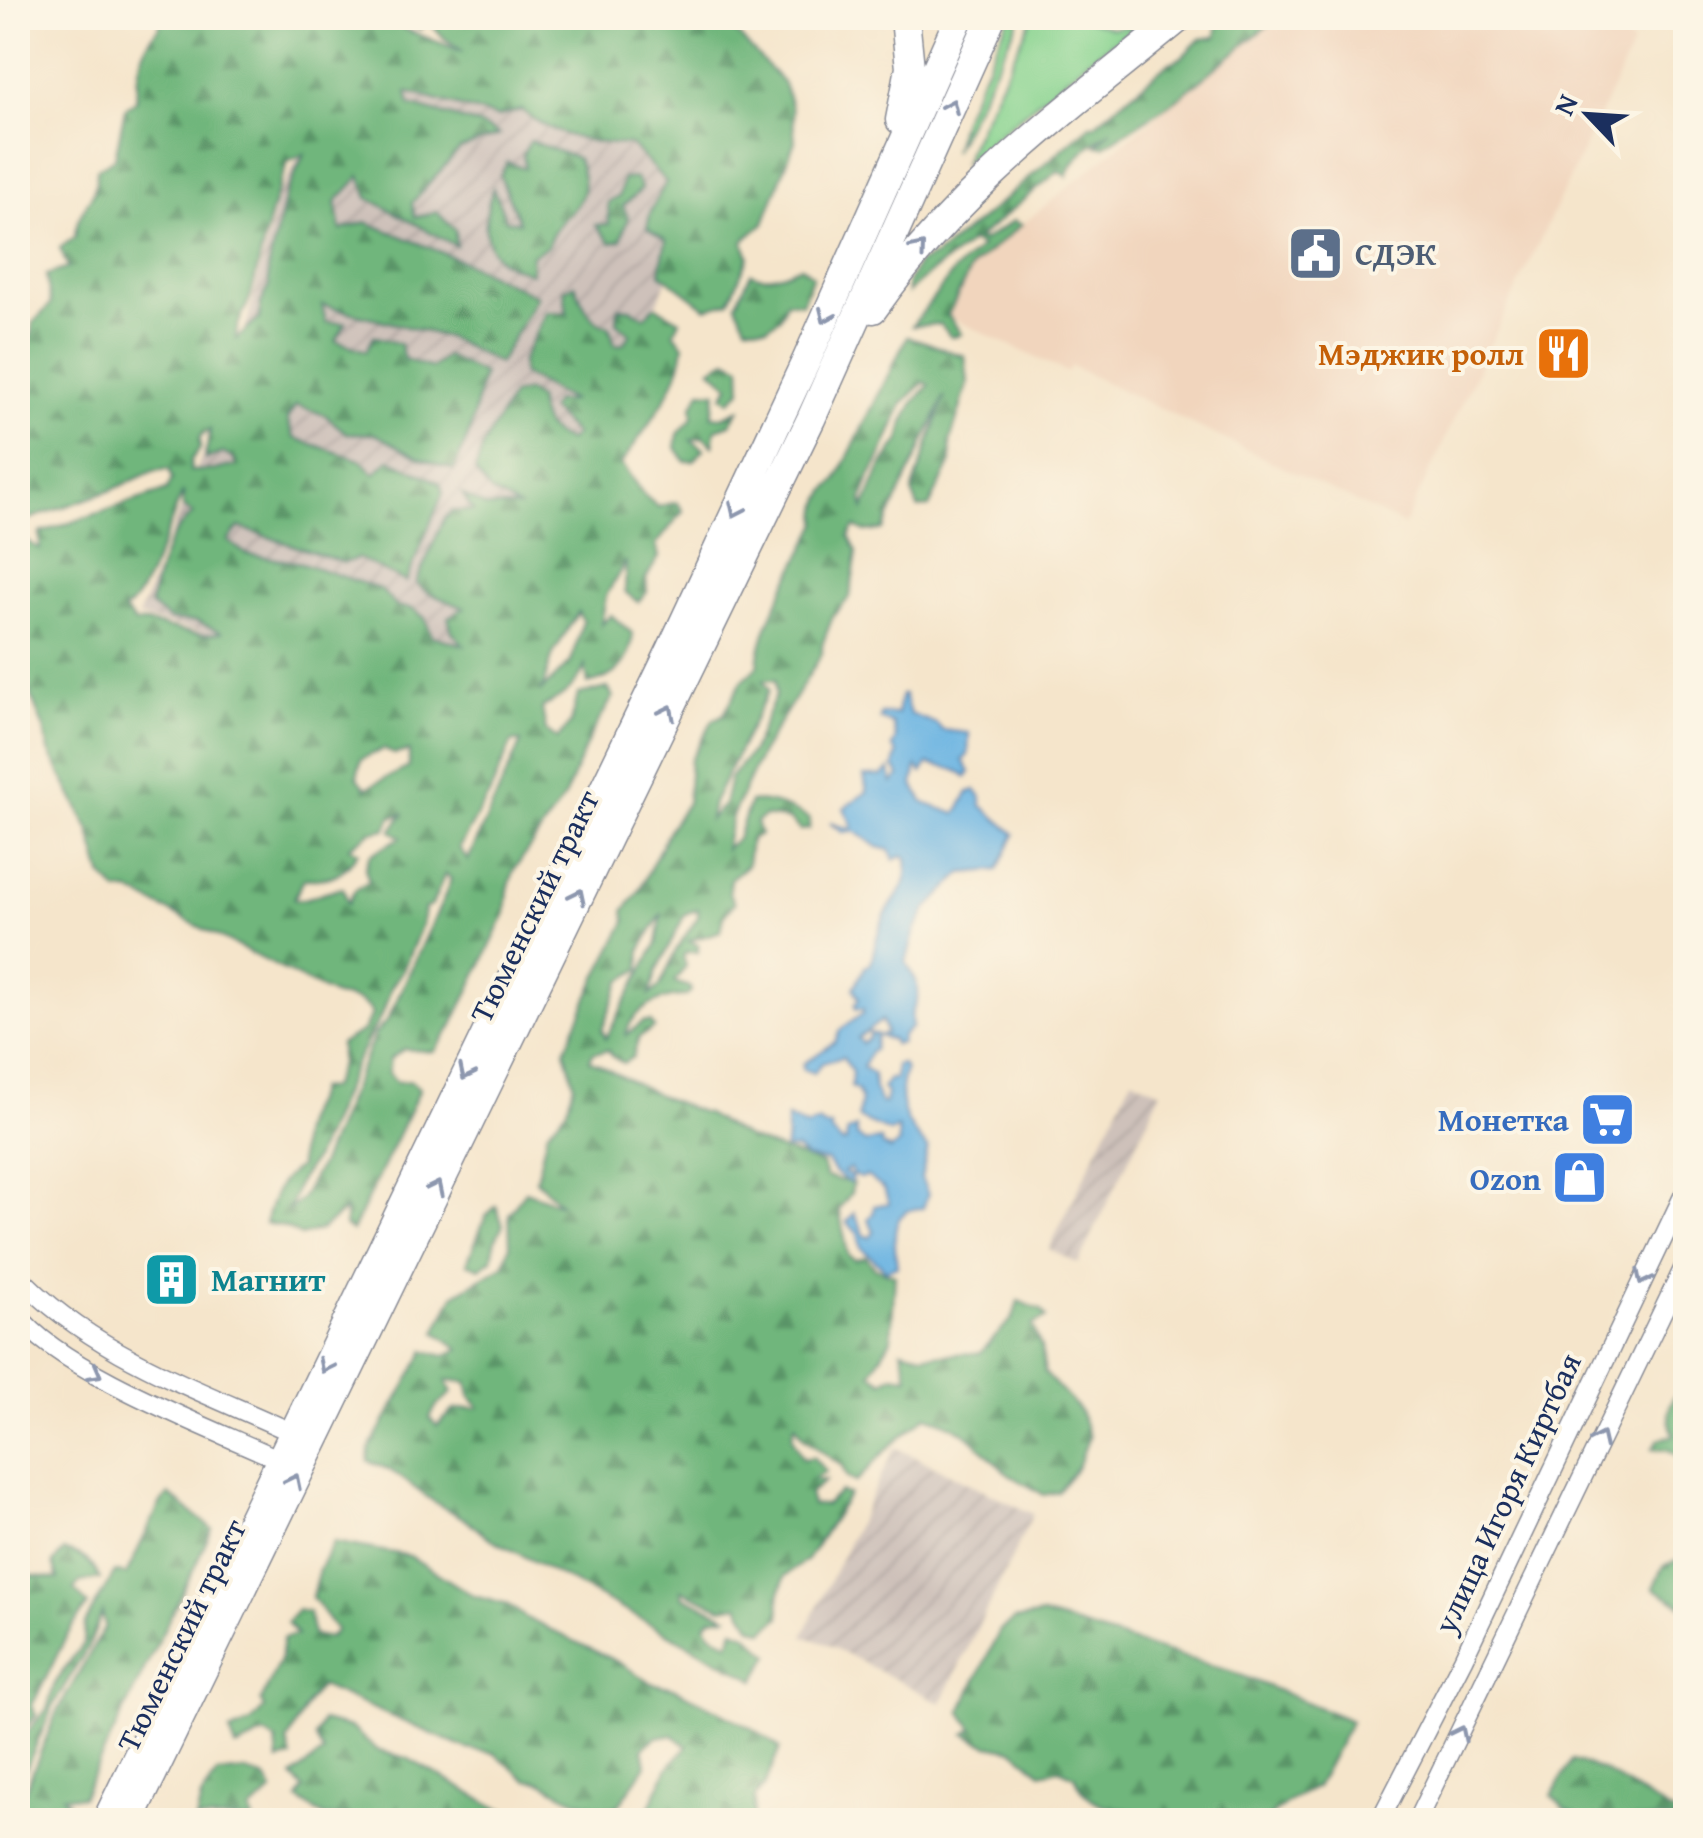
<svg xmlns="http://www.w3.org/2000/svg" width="1703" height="1838" viewBox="0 0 1703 1838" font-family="'Gentium Book Plus',serif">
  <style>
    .built { fill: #f1d5bd }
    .industrial { fill: url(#industrial-furrows) }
    .grass { fill: #8ad491; stroke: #528278; stroke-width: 2.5 }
    .forest { fill: url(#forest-firs); stroke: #45726c; stroke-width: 2.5; fill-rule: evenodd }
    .water { fill: #6ab4e2; stroke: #4272a0; stroke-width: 2.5 }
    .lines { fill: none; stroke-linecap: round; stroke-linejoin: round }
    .minor-casing { stroke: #888a94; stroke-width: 21 }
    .primary-casing { stroke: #888a94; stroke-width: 31 }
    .minor { stroke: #fff; stroke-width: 18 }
    .primary { stroke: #fff; stroke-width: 28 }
    .oneway { stroke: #8d97ae }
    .labels { text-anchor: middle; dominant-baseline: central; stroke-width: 8; stroke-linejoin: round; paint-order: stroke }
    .service-label { font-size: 32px; font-weight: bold; fill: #4e5e75; stroke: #fcf5e5; text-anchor: start }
    .food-label { font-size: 32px; font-weight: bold; fill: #c56008; stroke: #fcf5e5; text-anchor: end }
    .street-label { font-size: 32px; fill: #1b2f5e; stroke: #fcf5e5 }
    .shop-label { font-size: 32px; font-weight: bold; fill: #366cbe; stroke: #fcf5e5; text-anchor: end }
    .culture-label { font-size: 32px; font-weight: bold; fill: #0d838f; stroke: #fcf5e5; text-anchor: start }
  </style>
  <defs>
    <pattern id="industrial-furrows" width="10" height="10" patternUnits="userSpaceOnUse" patternTransform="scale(2.5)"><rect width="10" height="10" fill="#cec1ba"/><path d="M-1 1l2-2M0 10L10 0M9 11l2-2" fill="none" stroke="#b0a6a2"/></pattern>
    <pattern id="forest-firs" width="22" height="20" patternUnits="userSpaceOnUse" patternTransform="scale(2.5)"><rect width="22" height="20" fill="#6fb67b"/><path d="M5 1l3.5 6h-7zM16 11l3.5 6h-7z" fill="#5a9468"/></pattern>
  </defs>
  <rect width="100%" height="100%" fill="#fcf5e5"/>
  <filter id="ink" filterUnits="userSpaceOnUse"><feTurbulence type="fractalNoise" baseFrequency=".01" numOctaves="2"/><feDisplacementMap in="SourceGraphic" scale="20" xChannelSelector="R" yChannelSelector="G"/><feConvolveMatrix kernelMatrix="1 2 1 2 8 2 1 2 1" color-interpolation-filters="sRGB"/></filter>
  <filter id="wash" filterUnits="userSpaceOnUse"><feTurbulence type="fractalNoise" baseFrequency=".0048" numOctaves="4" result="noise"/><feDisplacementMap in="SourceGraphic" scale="40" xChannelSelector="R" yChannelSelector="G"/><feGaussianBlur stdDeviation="2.25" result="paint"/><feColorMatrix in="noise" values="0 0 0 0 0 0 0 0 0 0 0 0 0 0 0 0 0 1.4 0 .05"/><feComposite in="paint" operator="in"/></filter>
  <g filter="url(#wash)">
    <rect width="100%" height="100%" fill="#f5e5cb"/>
    <!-- built -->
    <path class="built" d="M1277,18H1607L1633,45L1404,525L1071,366L1067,372L947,316L972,265Z"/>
    <!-- industrial -->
    <path class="industrial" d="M375,18H384L475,57L709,168L504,707L138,617L234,375L278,195Z
      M1132,1078L1161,1092L1078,1264L1049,1249Z
      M895,1447L1033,1514L941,1703L827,1644L803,1636Z"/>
    <!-- grass -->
    <path class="grass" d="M1009,18H1020L953,151L962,119Z
      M1032,18H1083L1112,28L1137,25L1083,64L964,163L969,148Z"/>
    <!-- forest -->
    <path class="forest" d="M160,18H395L404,29L464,52L444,38L430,22L420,29L407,23L405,18H722L784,84L792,110L795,141L764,223L743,241L749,256L729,302L706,308L660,273L666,240L647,228L651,210L666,182L631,145C590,144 553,136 521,110L497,117L407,92L410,105L480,125L499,135L460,149L412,203L415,217L437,212L455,230L456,246L368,198L360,176L336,202L341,230L366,222L453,257L537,296L499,363L446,337L322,305L326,322L346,323L336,341L366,351L374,336L400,344L404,359L432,368L446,356L483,374L470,431L454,470L420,458L375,434L346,433L325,415L296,405L287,419L294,438L363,461L374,474L390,459L440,483L443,493L406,582L358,558L344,563L239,527L228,541L246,554L302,563L380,589L396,606L413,609L425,618L432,636L464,645L452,632L448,617L464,608L426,592L416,583L444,519L452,511H473L463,495L486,507H518L491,492L475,472L483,446L512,395L527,391L537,399C541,423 545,431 568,441L575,435L550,409L555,401H572L522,374V361L546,312L567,313L564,290L575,284C581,301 590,324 609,326L615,345L623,344L630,334L617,322L618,308H630L645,317L655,306L680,320L674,333L684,345C680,389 645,428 621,464L644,495L658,507L677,502L683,511L656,545L659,557L646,578L647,592L638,602L625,592L626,561L606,596L601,625L611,615L633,634C630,663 616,678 588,684L585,666C576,688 563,697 542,708L546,731L557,739L571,723L578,694L608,688L613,697L590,736L564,798L514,870L508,890L506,913L451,1029L434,1052L404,1049L390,1059L388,1073L397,1082L411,1081L420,1089L352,1231L345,1226V1210L321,1230L301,1236L284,1227L265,1223C272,1200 277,1179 299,1167C299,1150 298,1134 305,1118C309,1107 315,1101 318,1089L331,1088L340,1064V1044L363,1031L372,1014C366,1000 349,998 335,996L129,891L118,892L102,875L89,829L49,751L44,729L18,663V544L26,541L40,549V533L167,490L172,479L169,469L153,471L112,490L18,523V348L33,333L32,324L51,304L46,275L68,268L60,248L75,237C76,207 98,202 97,169L115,158L125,109L136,100C137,70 140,48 160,26ZM304,154L285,196L268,269L269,286L261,303L259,319L236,339C235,323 247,310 251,294C263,250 270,204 288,162ZM210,430L205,459L223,453L234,459L236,465L215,470L190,471L191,460L200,449V436ZM183,492V507L193,514C164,535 158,572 150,605L169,620L198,622L221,632C192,641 165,621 135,623L124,610C144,603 172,516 183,492ZM578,612L583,621L571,662L542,690L553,654ZM512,742H521L468,860L459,848L490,793ZM384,749L394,754L409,751V767L366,788L357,777L361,759ZM403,814L391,831L401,837L370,855L365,869L369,881L355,890L348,903L343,888C325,889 311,901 294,899L304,879C331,880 344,875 358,852L349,847L371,832L386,829L391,817ZM445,874L451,879L444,898L388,1019L375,1034L321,1163L301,1199L289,1210L298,1183L315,1158L356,1062L383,1012L392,986L404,968L422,924L424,909L432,905Z
      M1223,18H1277L1176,100L1104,146L1096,145L1112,130C1093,143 1075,153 1067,176L1059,170L978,238L983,241L1013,221L1021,225L972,266L948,315L961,334L951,337L940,324L912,326L954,271L981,247L971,242C951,259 925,274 908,293L907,284L918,263L935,256L985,216L1090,125H1094L1166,65L1181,58L1200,39L1216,37L1218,21Z
      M530,141L577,158C600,212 557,208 548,246L532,255L531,273C522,270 507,266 500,260C479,240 485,212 493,188L506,220L519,222L500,176L507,162L525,168L523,154Z
      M636,178L642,189L623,206L628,217L621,240L611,243L596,225L609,224L608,202L619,197L623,179Z
      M801,266L813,276L802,303L786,301L780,318L767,327L746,325L736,304L751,273C767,281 786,273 801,266Z
      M907,337C929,341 943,351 965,356L968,383L950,442L951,462L929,507L918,508L912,492L945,396L883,530L865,532L855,527L849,536L857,552L850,597L833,616L822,645V654L761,753L732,816L725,849L737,839L750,802C767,798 795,810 810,819L809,829L800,830L790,820L765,816L756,822L760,835L750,839L747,865L730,879L729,893L734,903L724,916L721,931L689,941L698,945V952H687L683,956L686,966L674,982L690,987L691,991L686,996C662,995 631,1010 626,1035L643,1022H651L654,1028L639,1037L633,1057L623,1063L613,1057L608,1050L593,1053L590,1060L664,1098L706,1114L749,1139L822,1164L826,1177L853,1183L851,1193L839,1209L848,1255L855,1260L866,1257L875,1268L895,1275L891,1339L871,1373L883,1381L893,1375L908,1377L902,1350L923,1355L980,1353L1013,1318L1018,1301L1041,1310L1046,1318L1032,1325L1041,1347L1045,1373L1080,1411L1089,1437L1077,1467L1058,1492L1044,1495C1029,1485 1009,1477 997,1464C972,1439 963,1426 926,1416L889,1447L856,1482L847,1478L842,1466L804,1438L795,1424L792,1437L803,1459L813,1457L826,1472L813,1479L826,1480L809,1494L812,1505H825L840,1492L849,1494L807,1560L785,1576L779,1596L780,1617L764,1631L752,1627L739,1605L722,1608L681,1590L682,1596L727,1616L711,1618L705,1624L711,1633L729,1643L734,1629L747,1634L770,1655L755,1680L484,1535C462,1513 453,1515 430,1499C403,1481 402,1473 368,1461L369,1450L425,1351L445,1356L459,1349L436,1332L454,1295L504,1265L510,1245L509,1214L525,1191L561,1204L536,1180L547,1132L567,1109L574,1083L565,1050L598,975L626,922L624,911L639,891L671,826L687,803L690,761L713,720L724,714L742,681L758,666C760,623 799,563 818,523C818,504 821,494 836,481ZM924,382L929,385L914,402L904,422L900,440L881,467L864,508L862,500L870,477L883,452L903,403ZM775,680L776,694L752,751L730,778L724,804L710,819L713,803L769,690L763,681ZM698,909V917L677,948L660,986L650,995L656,973L685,914ZM662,913L657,943L606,1038L602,1030L621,981L640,969L641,949ZM446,1380L467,1382L470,1396L479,1407L454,1410L437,1426L430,1418L437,1405L452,1393Z
      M727,359L741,366L742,389L730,401L723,396L730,385L711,369Z
      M701,391L716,392L712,416L722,417L740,409L730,424L716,429L713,445L704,437L691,440L704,449L694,461H685L676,448L678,434L693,417L692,407Z
      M496,1206L503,1225L495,1241L492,1259L480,1268L467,1263L486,1216Z
      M1681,1389L1686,1390L1685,1445L1682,1459L1669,1450L1653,1448L1659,1439L1674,1435C1666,1415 1667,1404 1681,1389Z
      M169,1494L212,1529L197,1562L82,1797L63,1796L72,1808L70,1820H18V1808L55,1716L105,1626L102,1613L90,1643L54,1704L18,1787V1766L27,1732L47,1709L55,1682L84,1642L85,1623L115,1572L126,1575L160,1504Z
      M334,1542L410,1556L474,1596L508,1605L528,1619L620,1663L651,1683L674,1688L757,1731L780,1748L765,1785L755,1797L753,1820H644L667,1769L687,1746L673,1735L656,1737L643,1748L646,1765L618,1807C597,1808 575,1801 556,1790C544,1783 542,1780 527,1780L494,1753L467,1749L321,1686C306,1699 299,1723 287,1741L292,1758L278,1761L276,1741L265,1734L236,1748L230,1732L251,1723L264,1708L261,1702L280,1660L283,1638L297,1635L287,1622L297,1610L308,1612L313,1635L329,1638L336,1630L312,1597L319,1569Z
      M1685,1550H1686L1685,1607L1653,1588L1663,1566L1683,1558Z
      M64,1551C82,1555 92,1560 100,1579L80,1582L74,1589L88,1605C63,1634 51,1672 32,1705L36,1716L21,1731L18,1747V1574L58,1579L53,1563Z
      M1042,1615L1233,1672L1351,1721L1316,1787L1292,1799L1266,1820H1148L1143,1812C1114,1809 1086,1807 1075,1776L1059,1769L1041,1773L1014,1750L988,1745L965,1734L973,1729L961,1711L1000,1630L1014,1620Z
      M322,1721L351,1728L379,1751L407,1758L496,1807L531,1820H349L352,1817H325L298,1799L304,1789L292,1777L323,1753L315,1737Z
      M1572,1760L1602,1770L1685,1820H1588L1566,1810L1552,1796Z
      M244,1771L266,1779L273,1791L250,1811L254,1820H196L201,1798L217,1774Z"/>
    <!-- water -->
    <path class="water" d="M901,695H904L910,714L937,724L942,730L969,733L968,755L963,760L970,772L967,777C956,767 943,768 928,764L922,773L917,766L913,785L924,803L956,814L969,792L975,790L981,797V805L1015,834L998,870L962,873L927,909L915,931L906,962C910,969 919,986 918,994C917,1009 909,1005 912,1027L902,1036L901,1043L894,1044L893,1040L879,1036L886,1033L882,1020L858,1038L862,1043L870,1037L869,1033L877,1034L874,1050L870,1052L863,1067L873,1074L874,1089L881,1103H885L887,1093L882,1088L889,1079H895L896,1065L902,1064L905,1070C895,1100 905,1126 928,1148L921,1178L928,1194L923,1208C888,1208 894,1241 897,1266L886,1270L861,1248L858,1234L847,1222L854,1213L865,1236L870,1237L874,1231L868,1219L874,1212V1206L889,1203L884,1189L867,1176L860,1178L853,1175L850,1168L844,1172L852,1177L850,1183L834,1172L827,1161L806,1158L796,1149H785C788,1139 787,1129 787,1118L807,1127L818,1122L826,1127L831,1126V1132L842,1143L846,1142L847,1132L856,1128V1135L865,1142L881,1140L882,1146L891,1150L899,1143L898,1128L890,1132C879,1127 870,1124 858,1118L861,1099L857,1090L851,1087L852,1072L843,1057L822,1063L814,1073L803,1069V1064L835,1042L840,1030L863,1013V1009H856L855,1005L859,999L854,988L865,967L871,964C874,950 876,939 881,925C891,896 911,893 907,858L903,855L894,860L890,850L878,847L854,831L844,833L830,823L848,829L853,827L844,808L867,792L864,776H882L890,769L892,783L900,776L894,767L897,753L892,747L896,739L893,724L880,719L881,714H897Z"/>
  </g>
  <g filter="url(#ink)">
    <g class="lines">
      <defs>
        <path id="minor" d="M18,1275C90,1353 198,1389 293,1433
          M18,1315C58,1370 215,1430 280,1460
          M1380,1820L1463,1659L1686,1190
          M1417,1820L1686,1263"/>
        <path id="primary" d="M900,120L910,68L905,18
          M873,309C958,188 1067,110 1179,18
          M107,1820L671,650L807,359L959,18
          M130,1820L811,419L991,18"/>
      </defs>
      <!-- minor casing -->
      <use href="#minor" class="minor-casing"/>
      <!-- primary casing -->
      <use href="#primary" class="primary-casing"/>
      <!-- minor -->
      <use href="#minor" class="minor"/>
      <!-- primary -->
      <use href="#primary" class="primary"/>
    </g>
    <!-- one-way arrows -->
    <defs><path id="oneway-chevron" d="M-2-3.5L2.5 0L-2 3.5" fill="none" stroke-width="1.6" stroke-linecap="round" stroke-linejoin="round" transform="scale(2.5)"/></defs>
    <g class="oneway">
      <use href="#oneway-chevron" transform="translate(951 106) rotate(-66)"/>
      <use href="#oneway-chevron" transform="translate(919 249) rotate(-50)"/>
      <use href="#oneway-chevron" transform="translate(826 316) rotate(114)"/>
      <use href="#oneway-chevron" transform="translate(736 510) rotate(115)"/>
      <use href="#oneway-chevron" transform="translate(668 712) rotate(-64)"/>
      <use href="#oneway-chevron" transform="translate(578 896) rotate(-64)"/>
      <use href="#oneway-chevron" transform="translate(466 1073) rotate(116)"/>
      <use href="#oneway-chevron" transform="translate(436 1188) rotate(-64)"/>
      <use href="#oneway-chevron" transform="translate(1643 1278) rotate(116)"/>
      <use href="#oneway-chevron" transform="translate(325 1366) rotate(116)"/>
      <use href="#oneway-chevron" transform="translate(95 1373) rotate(29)"/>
      <use href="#oneway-chevron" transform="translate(1600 1439) rotate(-65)"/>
      <use href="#oneway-chevron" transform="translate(294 1481) rotate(-64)"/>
      <use href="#oneway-chevron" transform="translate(1460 1733) rotate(-64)"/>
    </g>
  </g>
  <!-- icons -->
  <defs>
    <symbol id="civic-square" viewBox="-11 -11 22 22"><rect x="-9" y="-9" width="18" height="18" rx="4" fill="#5c6f8a" stroke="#fcf5e5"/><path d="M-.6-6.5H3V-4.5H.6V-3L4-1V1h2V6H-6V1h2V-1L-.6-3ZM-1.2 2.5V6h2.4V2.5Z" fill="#fff"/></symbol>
    <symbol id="restaurant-square" viewBox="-11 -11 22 22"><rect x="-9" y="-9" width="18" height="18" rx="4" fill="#e8710a" stroke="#fcf5e5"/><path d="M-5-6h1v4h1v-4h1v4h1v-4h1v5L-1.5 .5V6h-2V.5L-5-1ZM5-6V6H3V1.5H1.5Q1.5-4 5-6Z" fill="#fff"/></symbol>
    <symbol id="supermarket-square" viewBox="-11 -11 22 22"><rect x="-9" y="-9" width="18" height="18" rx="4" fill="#3f7fe0" stroke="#fcf5e5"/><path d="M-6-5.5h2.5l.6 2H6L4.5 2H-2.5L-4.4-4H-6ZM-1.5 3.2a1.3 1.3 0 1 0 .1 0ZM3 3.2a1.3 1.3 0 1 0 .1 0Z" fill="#fff"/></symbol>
    <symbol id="shop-square" viewBox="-11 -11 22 22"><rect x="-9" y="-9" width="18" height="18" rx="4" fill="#3f7fe0" stroke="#fcf5e5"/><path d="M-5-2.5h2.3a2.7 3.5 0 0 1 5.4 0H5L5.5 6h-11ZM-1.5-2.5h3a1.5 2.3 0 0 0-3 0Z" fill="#fff"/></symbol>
    <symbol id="building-square" viewBox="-11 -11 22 22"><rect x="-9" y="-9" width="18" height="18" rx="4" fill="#0f9aa8" stroke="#fcf5e5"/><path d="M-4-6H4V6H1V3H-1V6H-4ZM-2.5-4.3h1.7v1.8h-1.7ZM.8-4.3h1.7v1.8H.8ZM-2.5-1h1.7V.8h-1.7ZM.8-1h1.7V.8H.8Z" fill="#fff"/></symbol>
  </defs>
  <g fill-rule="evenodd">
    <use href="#civic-square" x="1284" y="222" width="63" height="63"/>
    <use href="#restaurant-square" x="1532" y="322" width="63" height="63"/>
    <use href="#supermarket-square" x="1576" y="1088" width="63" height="63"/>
    <use href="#shop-square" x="1548" y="1146" width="63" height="63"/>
    <use href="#building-square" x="140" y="1248" width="63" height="63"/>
  </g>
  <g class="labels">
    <!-- service labels -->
    <g class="service-label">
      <text x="1355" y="253">СДЭК</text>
    </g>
    <!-- food labels -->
    <g class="food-label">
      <text x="1524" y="353">Мэджик ролл</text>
    </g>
    <!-- street labels -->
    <g class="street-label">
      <text transform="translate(534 906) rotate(-64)">Тюменский тракт</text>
      <text transform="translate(1507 1493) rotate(-65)">улица Игоря Киртбая</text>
      <text transform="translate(181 1635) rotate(-64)">Тюменский тракт</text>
    </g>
    <!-- shop labels -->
    <g class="shop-label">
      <text x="1569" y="1119">Монетка</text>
      <text x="1541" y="1178">Ozon</text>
    </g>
    <!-- culture labels -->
    <g class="culture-label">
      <text x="211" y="1279">Магнит</text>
    </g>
  </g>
  <!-- margin -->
  <rect width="1703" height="1838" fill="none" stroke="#fcf5e5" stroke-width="60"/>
  <!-- north arrow -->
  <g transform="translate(1588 115) rotate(295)" stroke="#fcf5e5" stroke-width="8" paint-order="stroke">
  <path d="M0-8L18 38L0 25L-18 38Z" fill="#1b2f5e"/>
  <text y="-15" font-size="28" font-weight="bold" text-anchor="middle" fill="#1b2f5e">N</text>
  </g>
</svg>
